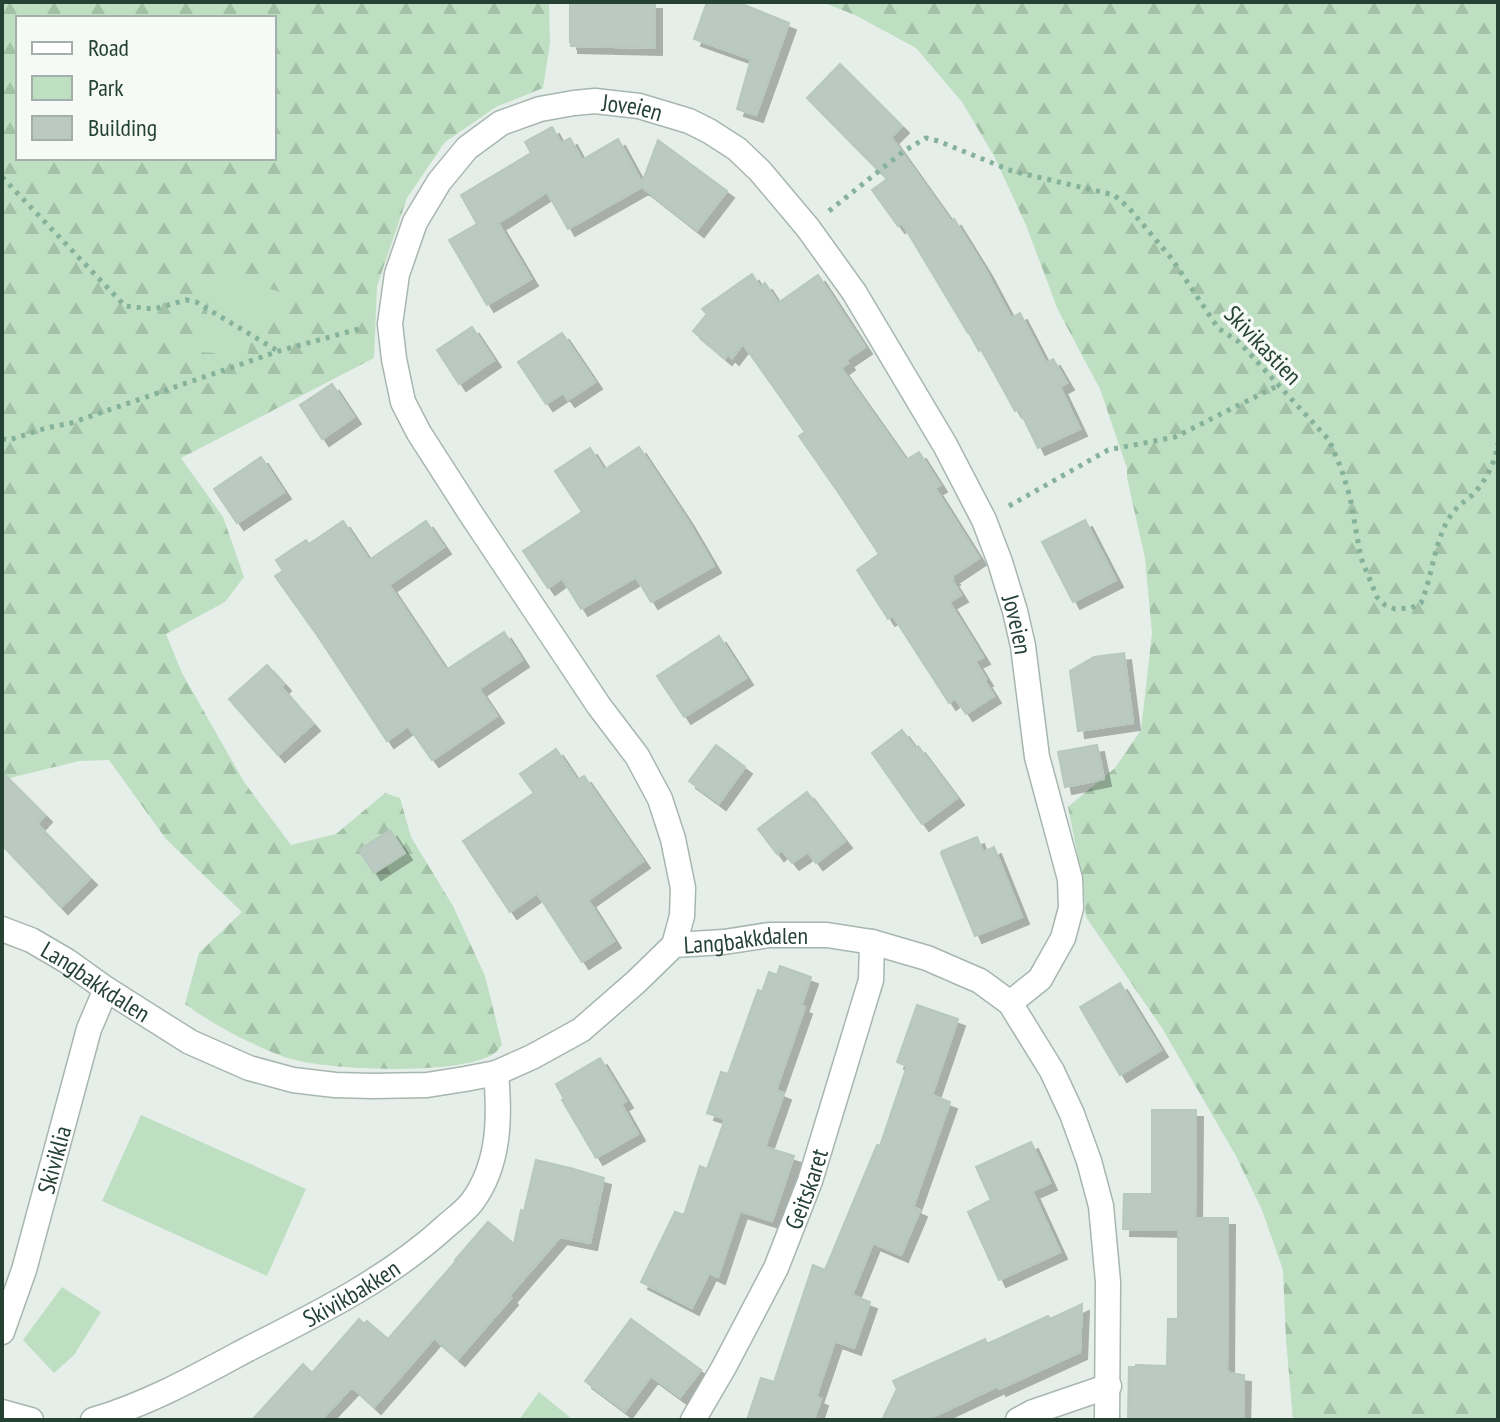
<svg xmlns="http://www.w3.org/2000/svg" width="1500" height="1422" viewBox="0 0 1500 1422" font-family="'PT Sans Narrow',sans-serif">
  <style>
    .forest { fill: url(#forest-firs); fill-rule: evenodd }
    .green { fill: #bedfc2 }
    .building { fill: #bac9c1; stroke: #b7c8be; stroke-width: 2; filter: url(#shadow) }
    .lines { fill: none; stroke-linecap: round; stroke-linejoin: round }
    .minor-casing { stroke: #a7b7af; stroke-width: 27 }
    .path { stroke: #86b29c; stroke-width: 5; stroke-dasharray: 4 6; stroke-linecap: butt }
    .minor { stroke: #fff; stroke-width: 24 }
    .labels { text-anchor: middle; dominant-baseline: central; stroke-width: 7; stroke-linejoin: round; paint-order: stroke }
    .street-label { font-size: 24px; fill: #244134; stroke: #f6faf7 }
  </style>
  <defs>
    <pattern id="forest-firs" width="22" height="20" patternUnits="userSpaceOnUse" patternTransform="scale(2)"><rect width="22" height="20" fill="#bedfc2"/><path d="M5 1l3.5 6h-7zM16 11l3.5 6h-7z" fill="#a3c1a7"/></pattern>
    <filter id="shadow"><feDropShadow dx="7" dy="7" stdDeviation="0" flood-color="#0004"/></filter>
  </defs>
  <rect width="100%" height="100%" fill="#e5eee9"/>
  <!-- forest -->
  <path class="forest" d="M2,2H549L550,43L543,88L496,107L445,142L407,198L377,286L374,358L181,458L223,517L244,577L225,602L166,634L182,673L244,782L291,845L336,834L385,793L400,798L411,837L453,906L485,976L502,1045C499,1048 497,1052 493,1054C461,1076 318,1071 282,1056C248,1043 214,1025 185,1004L199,953L242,912L166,839L109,760L79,761L10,778L2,775ZM18,18H274V158H18Z
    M822,2H1498V1420H1293L1286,1340L1283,1270L1262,1210L1236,1156L1162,1028L1086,917L1083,882L1068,807L1115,768L1141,730L1152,633L1145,558L1127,478V468L1100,389L1058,310L1026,225L994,156L962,102L916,48L855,15Z"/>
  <!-- green -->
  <path class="green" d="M212,281L246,282L287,294L281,320L268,317L261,334L253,333L247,356L201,352Z
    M141,1115L306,1189L267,1276L102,1201Z
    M62,1287L101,1312L74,1355L54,1373L23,1340Z
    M539,1392L573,1420H519Z"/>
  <!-- building -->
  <path class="building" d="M570,2H655V48L571,46V42H570Z
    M707,2H737L789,23L756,115L737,109L751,59L694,39Z
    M840,64L902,126L891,137L951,221L954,219L985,269L1011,318L1020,313L1046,363L1053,359L1067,383L1060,387L1080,429L1038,448L1019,409L1015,411L981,349L979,351L969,333H968L902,223L898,226L872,190L887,179L807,98Z
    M552,127L561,143L570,138L582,160L618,139L642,183L658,140L727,191L697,230L642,187L568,229L547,192L498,223L531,279L487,305L449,240L477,224L461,195L531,153L525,142Z
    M752,274L760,287L765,283L778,303L818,275L865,347L846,360L848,363L841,368L906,460L919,452L940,485L935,488L979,558L952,576L953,578L951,579L961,595L949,602L983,657L975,661L986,679L984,680L994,696L966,714L955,698L949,703L893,616L888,619L857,570L879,554L838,492L799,436L805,432L743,344L732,358L728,354L725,358L693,331L707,314L702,309Z
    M472,327L494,360L459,384L437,350Z
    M562,333L595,382L568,400L563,393L546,404L518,362Z
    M332,384L354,417L322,439L300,405Z
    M639,447L686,518L714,566L651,602L636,577L581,609L562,578L548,588L523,551L582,512L555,471L590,448L604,470Z
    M261,457L284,492L237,523L214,489Z
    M1085,520L1116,580L1073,602L1042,542Z
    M343,521L369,560L426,521L444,547L389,585L446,670L504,632L522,660L479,689L497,716L432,760L408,726L387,741L317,635L275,576L283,571L276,560L306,540L309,544Z
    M719,636L746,678L684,717L657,676Z
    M1124,653L1133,723L1078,731L1070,671L1094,657Z
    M267,665L284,684L281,687L313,724L278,755L229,699Z
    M902,730L915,748L918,746L957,798L922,824L872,753Z
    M716,745L745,767L719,803L689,781Z
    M1097,745L1104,779L1065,787L1058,752Z
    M556,749L577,780L584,776L643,861L588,900L614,941L582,962L537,893L510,912L463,841L534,793L520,774Z
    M2,772L45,815L37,824L90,878L61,907L2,845Z
    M807,792L845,841L816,863L808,852L792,863L782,850L777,854L758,829Z
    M390,830L405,853L374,873L359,850Z
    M977,837L983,852L994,847L1022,917L975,936L941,853H944L942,851Z
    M780,966L811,977L801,1006L805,1007L776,1090L784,1093L765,1147L794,1156L772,1221L740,1211L718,1277L709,1273L692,1308L641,1282L675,1212L684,1215L700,1166L707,1169L725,1119L707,1113L721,1072L728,1074L758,990L762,992L769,972L777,975Z
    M1120,983L1161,1050L1120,1075L1080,1007Z
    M917,1005L958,1019L932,1095L950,1102L913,1207L920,1210L901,1255L873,1243L852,1295L870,1302L854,1348L835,1341L816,1397L821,1399L814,1420H747L761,1378L774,1382L813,1265L825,1270L877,1145L880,1146L907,1066L897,1062Z
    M600,1058L626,1101L621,1104L638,1134L596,1158L562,1100L564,1099L556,1084Z
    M1152,1110H1196L1195,1218H1228L1227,1371H1229V1373L1244,1375L1243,1420H1128L1129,1367H1136V1365L1167,1366L1168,1319H1178V1230L1123,1229L1124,1194H1152Z
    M1031,1142L1050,1183L1032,1191L1060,1252L999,1280L968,1212L991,1200L976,1167Z
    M536,1160L570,1168L604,1178L590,1243L560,1237L509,1296L511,1298L458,1359L434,1338L374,1407L352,1387L321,1420H252L303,1364L312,1373L359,1319L364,1324L367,1321L388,1339L456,1261L455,1260L488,1222L514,1244L521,1210L524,1211Z
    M1082,1304L1080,1352L999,1389L998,1386L926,1420H882L897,1389L893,1381L985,1339L987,1344L1048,1316L1050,1319Z
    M631,1319L701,1370L680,1397L651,1376L625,1411L585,1381Z"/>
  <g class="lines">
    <defs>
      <g id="minor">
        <path id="s1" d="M2,929L31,940L67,961L106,989L190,1042L249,1068L293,1080L335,1085L373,1086L427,1085L465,1079L496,1073L532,1057L581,1030L636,982L674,945L724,942L769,935H827L872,942L927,958L980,981L1010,1003L1052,1071L1072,1114L1089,1161L1101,1206L1108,1282L1107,1420"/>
        <path id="s2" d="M674,945L682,916L683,888L673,839L660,799L637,756L599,706L471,514L419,433L403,402L394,359L390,324L397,274L415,222L439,182L467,148L501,123L540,109L574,103L595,101L639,106L689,121L709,131L737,149L760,171L808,228L854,292L945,445L984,520L1000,562L1015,611L1023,646L1037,757L1070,879L1071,908L1063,938L1040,979L1010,1003"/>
        <path id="s3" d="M2,1332L24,1270L89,1029L106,989"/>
        <path d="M2,1412L31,1420"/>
        <path id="s4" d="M93,1420C148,1404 198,1376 248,1349C317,1314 388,1279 445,1227C454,1219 465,1211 472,1202C500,1164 500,1117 496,1073"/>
        <path id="s5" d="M693,1420L724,1367L776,1268L810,1181L871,980L872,942"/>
        <path d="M1018,1420L1033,1412L1109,1386"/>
      </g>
    </defs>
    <!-- minor casing -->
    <use href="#minor" class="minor-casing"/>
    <!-- path -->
    <path class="path" d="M2,177L125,306L154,309L186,300L196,302L278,351
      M829,211L904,151L926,138L938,141L1012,171L1114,195L1129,208L1172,259L1218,328L1239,342L1329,440L1341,468L1350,497L1361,558L1377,597L1385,605L1395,609L1411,608L1421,603C1433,575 1434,540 1451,515C1457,507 1462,503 1469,498C1484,485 1496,462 1498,443
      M2,439L9,440L46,428L71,423L279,351L362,328
      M1009,506L1108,450L1175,437L1279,385"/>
    <!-- minor -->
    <use href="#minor" class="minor"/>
  </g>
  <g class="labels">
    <!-- street labels -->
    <g class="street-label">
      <text stroke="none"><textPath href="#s2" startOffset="1076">Joveien</textPath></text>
      <text transform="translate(1263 345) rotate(46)">Skivikastien</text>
      <text stroke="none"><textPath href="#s2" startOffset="1748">Joveien</textPath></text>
      <text stroke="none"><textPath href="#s1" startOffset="828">Langbakkdalen</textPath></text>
      <text stroke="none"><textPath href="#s1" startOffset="108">Langbakkdalen</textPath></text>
      <text stroke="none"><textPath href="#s3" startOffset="180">Skiviklia</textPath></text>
      <text stroke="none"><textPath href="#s5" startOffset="258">Geitskaret</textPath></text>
      <text stroke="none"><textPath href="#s4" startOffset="288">Skivikbakken</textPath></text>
    </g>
  </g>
  <!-- border -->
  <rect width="1500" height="1422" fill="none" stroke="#244134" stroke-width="8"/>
  <!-- legend -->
  <rect x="16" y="16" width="260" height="144" fill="#f6faf7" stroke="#a2b0a9" stroke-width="2"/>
  <rect x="32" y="42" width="40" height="12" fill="#ffffff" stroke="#a2b0a9" stroke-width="2"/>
  <text x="88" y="56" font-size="24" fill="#244134">Road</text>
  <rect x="32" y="76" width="40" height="24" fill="#bedfc2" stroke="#a2b0a9" stroke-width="2"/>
  <text x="88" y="96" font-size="24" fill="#244134">Park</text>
  <rect x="32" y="116" width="40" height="24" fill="#bac9c1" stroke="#a2b0a9" stroke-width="2"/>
  <text x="88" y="136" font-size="24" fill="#244134">Building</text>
</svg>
